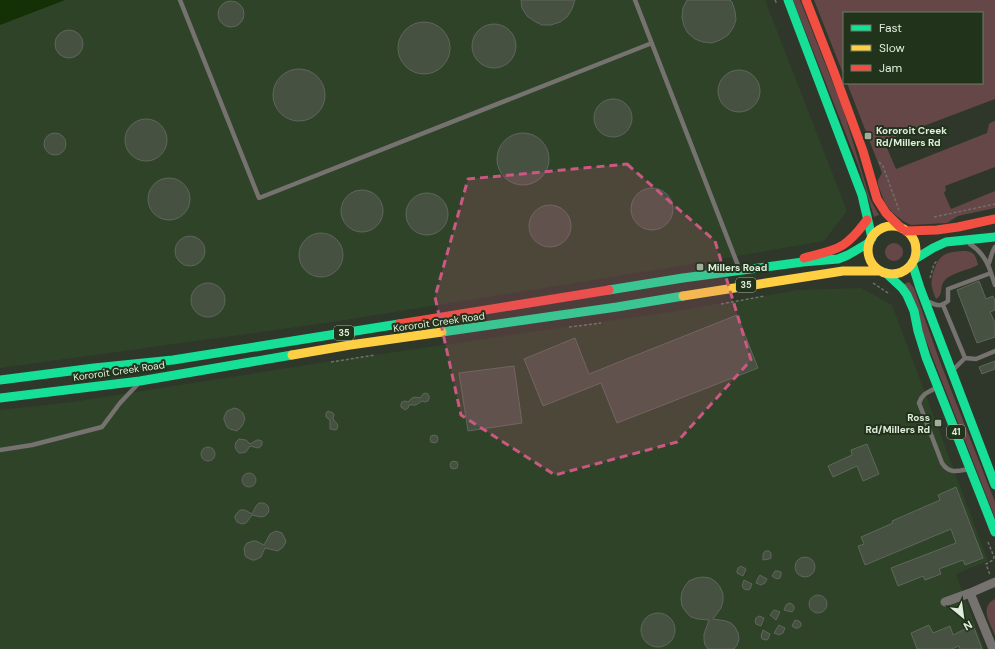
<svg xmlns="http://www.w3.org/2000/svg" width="995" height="649" viewBox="0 0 995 649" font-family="'DM Sans',sans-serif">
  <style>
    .built { fill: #2e4327 }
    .green { fill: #654747 }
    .water { fill: #143106 }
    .building { fill: #465142; stroke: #5e675b }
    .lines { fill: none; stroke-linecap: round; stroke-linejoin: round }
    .path { stroke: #6f706b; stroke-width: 1.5; stroke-dasharray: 3 2; stroke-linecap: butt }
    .lane { stroke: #757270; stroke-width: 4.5 }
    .street { stroke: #757270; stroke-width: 9 }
    .fast { stroke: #16e098; stroke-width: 9 }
    .slow { stroke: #ffcf43; stroke-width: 9 }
    .jam { stroke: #f24e42; stroke-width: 9 }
    .marked { fill: #cb5882; fill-opacity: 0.2; stroke: #cb5882; stroke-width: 3; stroke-dasharray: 8 5; stroke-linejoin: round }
    .poi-dot { fill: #a2ad9e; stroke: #21331a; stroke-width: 1.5 }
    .labels { text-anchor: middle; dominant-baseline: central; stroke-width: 4; stroke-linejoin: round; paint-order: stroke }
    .shield { fill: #21331a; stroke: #a7b4a2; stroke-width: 1 }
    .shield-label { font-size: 9px; font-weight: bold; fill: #e0ecdc }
    .poi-label { font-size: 10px; font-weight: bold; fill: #e0ecdc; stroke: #21331a; text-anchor: start }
    .street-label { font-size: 10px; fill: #e0ecdc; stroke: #21331a }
  </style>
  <rect width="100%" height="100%" fill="#2e372a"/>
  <!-- built -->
  <path class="built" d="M0,0H765L847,211L824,241L704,262L333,322L0,368Z
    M861,288L892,305L988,561L956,574L984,649H0V410L72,402L332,361L677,311L797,290Z"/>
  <!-- green -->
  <path class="green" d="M793,0H800L843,109L870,199L875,208L879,215L874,217L858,165Z
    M814,0H995V99L884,141L896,169L987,133L989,124L992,122L995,121V167L945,186L946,190L944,193L951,209L995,191V208L958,216L947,223L911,225L903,221L892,212L885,203L878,185V180L882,173L847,83H982V13H844V76Z
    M885 252a9 9 0 1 1 18 0a9 9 0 1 1-18 0Z
    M964,251C974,251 976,256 978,265C969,270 951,273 945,280C939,286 944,295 936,299C931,286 930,283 934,270C940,253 947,252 964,251Z
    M909,282L914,288L939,359L995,502V518L904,284Z
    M995,599V635C990,623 979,607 995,599Z"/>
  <!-- water -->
  <path class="water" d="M0,0H65L0,25Z"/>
  <!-- building -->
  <path class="building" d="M521,0H575L572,9L567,17L560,22L551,25H542L534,21L527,16L522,8Z
    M687,0H730L732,2L735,11L736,20L733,28L728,35L720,40L712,43L703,42L695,39L688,33L684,26L682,17L683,8Z
    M218 14a13 13 0 1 1 26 0a13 13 0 1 1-26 0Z
    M398 48a26 26 0 1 1 52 0a26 26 0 1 1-52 0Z
    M472 46a22 22 0 1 1 44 0a22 22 0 1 1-44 0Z
    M55 44a14 14 0 1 1 28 0a14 14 0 1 1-28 0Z
    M273 95a26 26 0 1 1 52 0a26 26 0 1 1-52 0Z
    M718 91a21 21 0 1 1 42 0a21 21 0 1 1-42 0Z
    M594 118a19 19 0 1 1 38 0a19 19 0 1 1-38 0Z
    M125 140a21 21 0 1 1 42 0a21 21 0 1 1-42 0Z
    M44 144a11 11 0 1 1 22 0a11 11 0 1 1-22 0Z
    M497 159a26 26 0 1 1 52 0a26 26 0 1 1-52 0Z
    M148 199a21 21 0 1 1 42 0a21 21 0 1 1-42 0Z
    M631 209a21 21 0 1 1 42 0a21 21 0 1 1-42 0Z
    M341 211a21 21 0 1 1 42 0a21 21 0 1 1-42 0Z
    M406 214a21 21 0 1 1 42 0a21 21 0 1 1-42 0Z
    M529 226a21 21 0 1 1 42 0a21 21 0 1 1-42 0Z
    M299 255a22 22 0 1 1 44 0a22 22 0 1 1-44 0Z
    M175 251a15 15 0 1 1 30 0a15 15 0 1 1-30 0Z
    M979,281L986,299L993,296L995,301V310L990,312L995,323V337L977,343L957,290Z
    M191 300a17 17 0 1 1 34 0a17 17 0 1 1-34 0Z
    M737,315L758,368L617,423L601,383L543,406L524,359L575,338L589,374Z
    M995,361V369L982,374L979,367Z
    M514,366L522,423L468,431L459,373Z
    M425,393L428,394L429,396V399L428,401L425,402L422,401L416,405H409L408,408L405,410L401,407V404L402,402L405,401L408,402L412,398L415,397L420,398L423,394Z
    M234,408L238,409L243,413L245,419L242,426L237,431L230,429L227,427L224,420V417L227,411Z
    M328,411L333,413L334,415L333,419L338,425L337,429L335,430L330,429V420L326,417V413Z
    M430 439a4 4 0 1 1 8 0a4 4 0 1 1-8 0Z
    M239,439L246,440L250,444L257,440H259L262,441V445L260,447L258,448L250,446L246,452L241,453H239L237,451L235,447L236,442Z
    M867,444L879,474L863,481L857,466L833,477L828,466L852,455L851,450Z
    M201 454a7 7 0 1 1 14 0a7 7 0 1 1-14 0Z
    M450 465a4 4 0 1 1 8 0a4 4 0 1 1-8 0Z
    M242 480a7 7 0 1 1 14 0a7 7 0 1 1-14 0Z
    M956,487L983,558L965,565L963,560L939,569L941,574L925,580L923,576L898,586L891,568L956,543L951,529L865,565L858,546L864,544L861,537L893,523L892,521L940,500L938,495Z
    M259,503H264L268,506L269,510L268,513L265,516L261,517L252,515L246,523L242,524L237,522L235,518V516L238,512L240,510H245L252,514L256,506Z
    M276,531L282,533L285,539L286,542L283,547L278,551L265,548L261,557L255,560H252L246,557L245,555L244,548L247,543L253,541H256L264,545L270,534Z
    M765,551H769L771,553V558L769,559L763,560V554Z
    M795 567a10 10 0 1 1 20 0a10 10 0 1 1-20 0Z
    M741,566L746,569L743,576L737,573V571L738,568Z
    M775,571H778L781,572V575L780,578L777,579L772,576Z
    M760,575L767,579L765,583L761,585L756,583L758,578Z
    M703,577L710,578L716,582L720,587L723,594V601L721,608L713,619L726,621L731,623L735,627L738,633L739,639L737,645L734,649H708L705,645L704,640V634L709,620L698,619L691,617L686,612L682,606L681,599L682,592L685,586L689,581L696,578Z
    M744,580L752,584L750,589L747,590L744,589L742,586Z
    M809 604a9 9 0 1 1 18 0a9 9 0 1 1-18 0Z
    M789,603L792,604L794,606V609L792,612L784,610L786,605Z
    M775,610L780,612L776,620L770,615L773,611Z
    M641 630a17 17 0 1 1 34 0a17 17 0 1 1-34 0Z
    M759,616L764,618L761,626L756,624L755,621L756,618Z
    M795,620L799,621L801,623V626L798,628H795L792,626Z
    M779,625L785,628L783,633L779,635L774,633Z
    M929,625L933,633L950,626L953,635L973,625L982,649H960L959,646L952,649H917L911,633Z
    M763,630L770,634L768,639L766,640L762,639L761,636Z"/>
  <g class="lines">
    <!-- path -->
    <path class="path" d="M775,0L777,4
      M879,162L883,166L885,172L899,210
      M934,217L995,204
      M930,278L934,264L937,261
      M873,283L888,293
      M721,304L765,296
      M569,327L601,323
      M331,362L375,355
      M988,542L994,557L993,560L986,564L990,575"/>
    <!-- lane -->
    <path class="lane" d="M180,0L259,198L652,43
      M635,0L739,268
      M970,244C981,251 987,260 991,273
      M988,265C991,259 991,253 995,247
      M929,302C938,306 940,307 948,301V289L991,273L995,285
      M943,305L965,358
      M954,369L965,358L976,359L995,351
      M936,388C928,392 922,394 919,403L942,463C949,474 957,471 969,469
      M0,450L32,445L102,427L120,403L137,385"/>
    <!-- street -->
    <path class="street" d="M970,593L993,649
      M945,602L970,593L995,582"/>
    <!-- fast -->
    <path class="fast" d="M788,0L862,195L872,238
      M915,259L933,248L946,242L995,237
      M912,263L920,288L995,485
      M886,273L902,288L907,295L914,311L918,331L926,357L995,532
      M609,290L683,278L803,262L838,259L848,255L870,242
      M442,332L617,307L683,296
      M0,380L94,368L173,360L399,324
      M0,398L140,381L292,355"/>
    <!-- slow -->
    <path class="slow" d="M868 250a24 24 0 1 1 48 0a24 24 0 1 1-48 0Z
      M683,296L843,271H881
      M292,355L350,345L442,332"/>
    <!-- jam -->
    <path class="jam" d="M806,0L834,72L863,151L877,199L886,213L901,228
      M906,231L937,230L958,227L995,219
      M804,258C817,254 832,252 843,245C853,239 860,229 867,220
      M399,324L609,290"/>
  </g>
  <!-- marked area -->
  <path class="marked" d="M627,164L715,241L751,360L677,442L555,475L461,415L435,297L468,179Z"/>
  <!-- markers -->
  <g class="poi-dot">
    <rect x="864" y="132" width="8" height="8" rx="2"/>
    <rect x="696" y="263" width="8" height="8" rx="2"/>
    <rect x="934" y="419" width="8" height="8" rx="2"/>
  </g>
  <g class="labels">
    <!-- shield labels -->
    <g class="shield">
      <rect x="736" y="278" width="20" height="14" rx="3"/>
      <rect x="334" y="326" width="20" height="14" rx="3"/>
      <rect x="947" y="425" width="18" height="14" rx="3"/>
    </g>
    <g class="shield-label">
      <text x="746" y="285">35</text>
      <text x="344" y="333">35</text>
      <text x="956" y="432">41</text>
    </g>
    <!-- poi labels -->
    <g class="poi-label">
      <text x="876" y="130">Kororoit Creek<tspan x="876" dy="12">Rd/Millers Rd</tspan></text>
      <text x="708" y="267">Millers Road</text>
      <text x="930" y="417" text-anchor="end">Ross<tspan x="930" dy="12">Rd/Millers Rd</tspan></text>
    </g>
    <!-- street labels -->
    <g class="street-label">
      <text transform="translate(439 322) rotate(-8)">Kororoit Creek Road</text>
      <text transform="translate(119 371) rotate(-8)">Kororoit Creek Road</text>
    </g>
  </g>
  <!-- legend -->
  <rect x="843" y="12" width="140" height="72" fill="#21331a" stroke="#6d7d68"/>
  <rect x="851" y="25" width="20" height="6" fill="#16e098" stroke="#6d7d68"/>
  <text x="879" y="32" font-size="12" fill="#e0ecdc">Fast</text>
  <rect x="851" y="45" width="20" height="6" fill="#ffcf43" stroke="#6d7d68"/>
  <text x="879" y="52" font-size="12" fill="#e0ecdc">Slow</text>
  <rect x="851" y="65" width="20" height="6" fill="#f24e42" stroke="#6d7d68"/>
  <text x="879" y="72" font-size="12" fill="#e0ecdc">Jam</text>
  <!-- north arrow -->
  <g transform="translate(963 617) rotate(151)" stroke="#21331a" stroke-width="3" paint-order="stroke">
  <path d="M0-3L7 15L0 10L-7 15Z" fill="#e0ecdc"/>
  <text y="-6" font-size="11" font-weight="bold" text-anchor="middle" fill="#e0ecdc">N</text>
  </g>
</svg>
